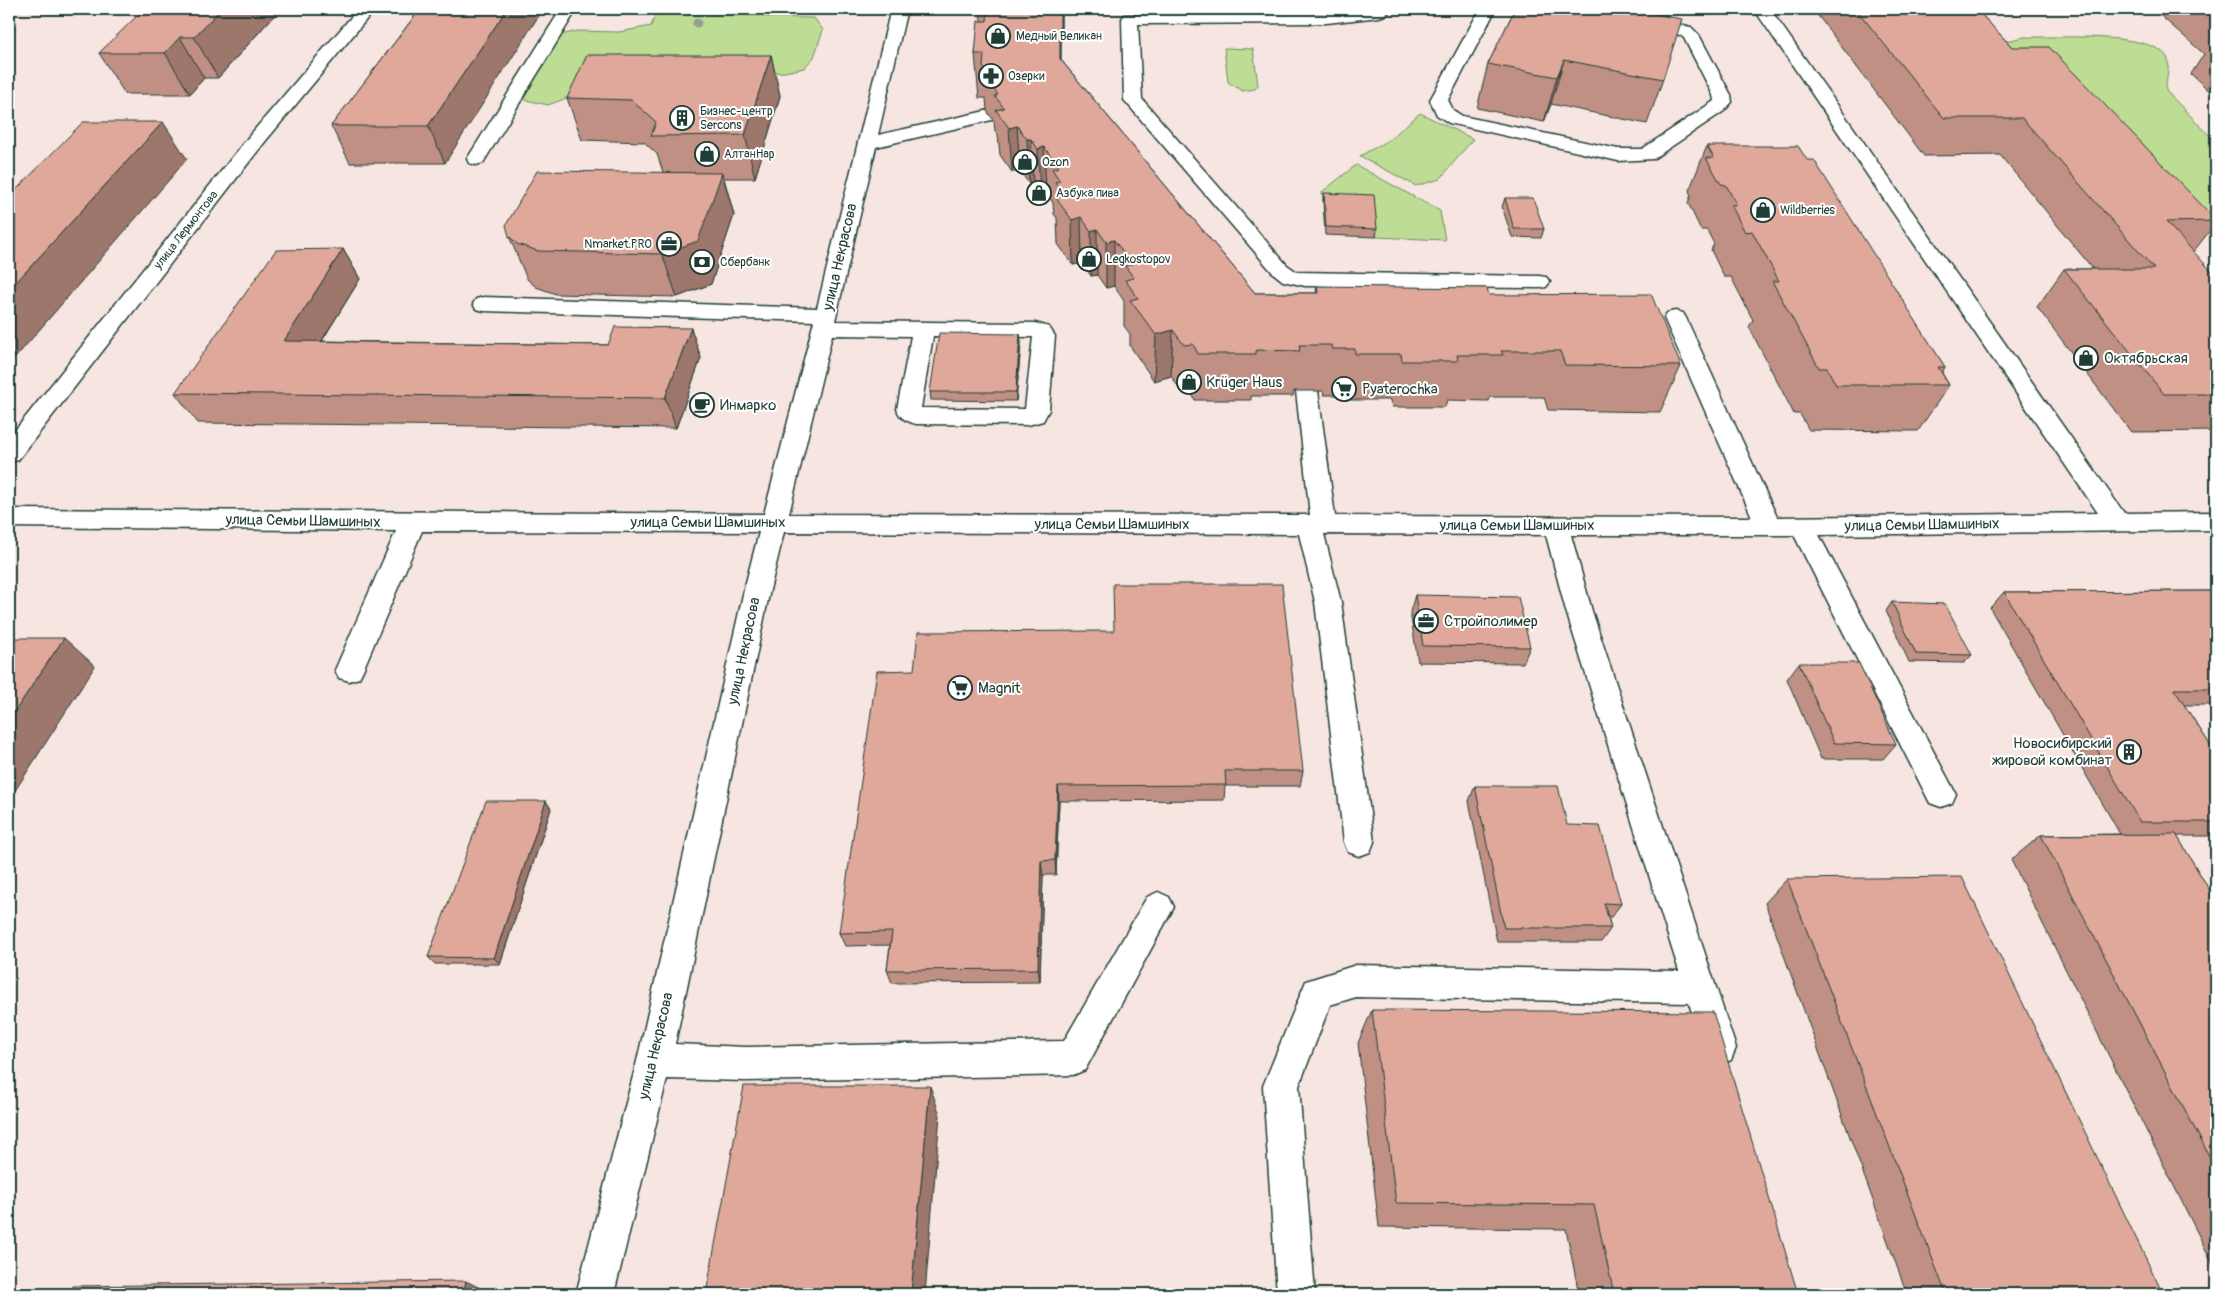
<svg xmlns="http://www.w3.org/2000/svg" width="2225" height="1303" viewBox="0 0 2225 1303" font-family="Pangolin,sans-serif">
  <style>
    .green { fill: #bddc94; stroke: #6e8c64 }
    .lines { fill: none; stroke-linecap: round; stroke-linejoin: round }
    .minor-casing { stroke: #1f3d34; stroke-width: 3 }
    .minor { fill: #fff; fill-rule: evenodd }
    .tree { fill: #959f8f }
    .wall { fill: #c19084; stroke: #1f3d34 }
    .shaded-wall { fill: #9d766c; stroke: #1f3d34 }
    .building { fill: #e0a89a; stroke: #1f3d34 }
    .labels { text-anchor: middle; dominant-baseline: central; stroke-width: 4; stroke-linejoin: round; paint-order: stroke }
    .far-poi-label { font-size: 12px; fill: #1f3d34; stroke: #fff; text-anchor: start }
    .far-street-label { font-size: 12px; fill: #1f3d34; stroke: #fff }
    .street-label { font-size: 15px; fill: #1f3d34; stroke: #fff }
    .poi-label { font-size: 15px; fill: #1f3d34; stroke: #fff; text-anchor: start }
  </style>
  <rect width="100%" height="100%" fill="#f6e5e1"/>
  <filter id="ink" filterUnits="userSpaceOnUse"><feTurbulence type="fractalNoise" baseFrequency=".02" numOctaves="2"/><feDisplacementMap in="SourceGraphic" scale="10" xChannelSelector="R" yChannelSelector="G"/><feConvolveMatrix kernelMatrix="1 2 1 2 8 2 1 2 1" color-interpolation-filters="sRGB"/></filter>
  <g filter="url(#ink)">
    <!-- green -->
    <path class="green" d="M658,9H757L764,17L814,18L823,30L814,57L804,68L785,72L726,74L583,92L548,105L517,98L556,36L578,31L619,32L651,26Z
      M2024,37C2054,38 2151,31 2167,57C2171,65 2165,82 2166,91L2216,142V235L2079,92L2002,42Z
      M1224,48L1253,49L1258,85L1255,89L1242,91L1228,82Z
      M1420,113L1473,139L1440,179L1416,186L1360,156L1390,139Z
      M1356,165L1440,211L1445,240L1376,237L1372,204L1323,202L1322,192Z"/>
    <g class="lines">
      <defs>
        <path id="minor" d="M358,9H375L264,143L18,460L9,462V438L250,135Z
          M561,9H577L483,163L476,165L469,163L467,159Z
          M891,9H907L878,135L990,110L996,111L999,115L996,119L876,147L835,321L1035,323L1049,327L1055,336L1049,410L1043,421L1028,425L916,424C907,421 900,419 897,409L911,336L832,335L789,514L1310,515L1296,391L1299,386L1307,383L1315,386L1318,391L1335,516L1752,517L1664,318L1667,313L1675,311L1683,313L1686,318L1777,517L2098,513L1754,9H1770L2124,513L2216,512V530L1819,535L1956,794L1952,803L1941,807L1930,803L1794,535H1571L1592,611L1736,1048L1731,1060L1719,1065L1707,1060L1689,1003L1356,997L1330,1005L1299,1086L1315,1294H1277L1263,1086L1306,981L1356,965L1679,971L1566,611L1546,535L1324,534L1341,602L1374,842L1370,852L1359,856L1348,852L1344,842L1315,602L1299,534L784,532L770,590L675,1044L746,1047L1064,1041L1147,897L1158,892L1169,897L1174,907L1085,1070L1073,1075L746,1081L667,1079L614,1294H576L637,1061L744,590L759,532L422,531L363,670L359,678L349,681L339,678L335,670L396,531L9,527V509L764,514L814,321L484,311L476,309L473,304L476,299L484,297L817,308ZM933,336L1033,337L1025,409L921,408Z
          M1364,9H1392L1385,15L1379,17L1327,23L1138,24L1142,99L1287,265L1297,272L1539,276L1546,277L1550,282L1546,287L1539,288L1305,286L1283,281L1273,273L1124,100L1122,19L1124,15L1327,13Z
          M1480,9H1496L1448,100L1453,110L1462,116L1618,149H1642L1714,101L1713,95L1684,38L1680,35L1573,14L1567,12L1565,9H1597L1691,27L1699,35L1731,95L1732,102L1724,111L1653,159L1618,161L1449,123L1437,115L1430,100Z"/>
      </defs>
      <!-- minor casing -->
      <use href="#minor" class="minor-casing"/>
      <!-- minor -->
      <use href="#minor" class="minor"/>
    </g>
    <!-- trees -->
    <circle class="tree" cx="697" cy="23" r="4.5"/>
    <!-- wall -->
    <path class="wall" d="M280,9L218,78H204L190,94H125L99,53Z
      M420,9L445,163H350L331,126Z
      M980,9H1061V60L1255,293H1316L1317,286L1489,295L1681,366L1660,412L1548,410L1544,397H1490L1489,401L1447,400L1445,407H1392L1390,400H1346V395H1324L1323,391H1294L1293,396H1251V400H1195L1190,390L1181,391L1171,376L1154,381L1130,346V334L1124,326V301L1114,286L1106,288L1097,275L1091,276L1082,263L1073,265L1058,244L1057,218L1054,214L1053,203L1046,192L1040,194L1033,184H1029L1020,171L1012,172L1000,155L998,134L995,131L994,121L987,111L986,98H979L975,54L981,21Z
      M1217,9H1246V11L1218,10Z
      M1515,9H1669L1666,16L1663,79L1647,124L1551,104L1544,122L1477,108L1488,64Z
      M1813,9H1976L2012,47L2216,220V223L2193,252L2216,276V431L2131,432L2037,307L2064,269H2093L2000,155L1924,156Z
      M2153,9H2216V97L2191,74L2204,54Z
      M771,55L780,96L755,178H724L734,215L711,284L677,297L556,294L536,287L527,279L509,236L663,172L657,154L644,142L582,140L567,98Z
      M1707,146L1807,160L1945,367L1942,373L1949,385L1918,431L1809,430L1800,414H1794L1749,327L1753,320L1731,277H1724L1711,250L1714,244L1707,230H1701L1688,203L1691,195L1689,191Z
      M1324,193L1377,229L1376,237L1325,235L1323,202Z
      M1505,198L1544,229L1541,238L1512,237L1502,207Z
      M343,249L360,279L322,341L608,345L691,328L701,358L676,428L198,423L175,393Z
      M1020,334L1021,343L1016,401L931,400L930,392Z
      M2216,591V705H2184L2216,754V836H2177L2216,901V1270L2011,860L2041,835L2120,834L1990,608L2004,592Z
      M1415,595L1530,647L1523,663L1418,662L1410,612Z
      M1892,602L1972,655L1964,663L1909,662L1886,611Z
      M1799,663L1896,744L1883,759H1821L1787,679Z
      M914,670L1303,771L1300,786H1225L1224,800L1059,801L1056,875H1043L1040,982L892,983L887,970L890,945L845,946L839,933Z
      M1475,786L1567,825L1621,904L1611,917H1608L1611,928L1601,942H1497L1469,801Z
      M546,801L551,809L500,964H435L428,957Z
      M1787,879L2163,1294H1907L1765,903Z
      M1372,1010L1798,1294H1579L1566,1229L1379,1227L1358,1043Z"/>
    <!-- shaded-wall -->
    <path class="shaded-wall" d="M9,9H17L9,16Z
      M221,9H280L218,78L194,37Z
      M507,9H543L445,163L428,126Z
      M1060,9H1061V103L1060,59Z
      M180,37L204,78L190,94L165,53Z
      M771,55L780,96L755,178L745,135Z
      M1564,60L1551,104L1544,122L1557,77Z
      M163,122L187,159L9,365V290Z
      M1017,126L1020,171L1012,172L1009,128Z
      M1027,139H1031L1033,184H1029Z
      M1044,147L1046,192L1040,194L1038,149Z
      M722,173L734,215L711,284L677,297L662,254Z
      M1081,217L1082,263L1073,265L1072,220Z
      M1097,229V275L1091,276V231Z
      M1114,240V286L1106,288V242Z
      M343,249L360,279L303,371L284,341Z
      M691,328L701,358L676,428L665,398Z
      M1173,330L1171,376L1154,381L1156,335Z
      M1020,334L1021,343L1016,401V392Z
      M64,638L95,666L9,800V720Z
      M1058,786L1059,801L1056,875L1055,860Z
      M546,801L551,809L500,964L494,958Z
      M1041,861L1043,875L1040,982L1038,969Z
      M930,1086L940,1115L925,1294H911Z
      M466,1281L492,1294H463Z"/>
    <!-- building -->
    <path class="building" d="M144,9H221L194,37H180L165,53H99Z
      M420,9H507L428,126H331Z
      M988,9H1060V59L1255,293H1318L1317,286L1487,288L1489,295L1651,294L1681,366L1565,365L1560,351H1501L1503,355H1457L1458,361H1402L1401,354H1355V349H1332L1331,345H1299L1300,351L1256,350V354H1198L1193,344L1184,345L1173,330L1156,335L1130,300L1138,298L1125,280L1134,278L1125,266L1132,264L1114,240L1106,242L1097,229L1091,231L1081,217L1072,220L1056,198L1065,196L1055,182L1060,181L1052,169L1059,167L1044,147L1038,149L1031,139H1027L1017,126L1009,128L996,110L1004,108L995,96L998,95L992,86L997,85L983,67L984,54H975L978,21H987Z
      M1515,9H1626L1682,19L1663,79L1564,60L1557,77L1488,64Z
      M1856,9H1976L2012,47H2049L2216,220V221L2166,222L2216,276V394H2164L2064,269H2154L2022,118H1944Z
      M587,55H771L745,135L651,136L656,122L631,100L567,98Z
      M83,122H163L9,290V197Z
      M1707,146H1798L1807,160H1814L1945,367H1938L1949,385H1836L1827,368H1819L1772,281H1779L1752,231L1745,232L1731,205H1737L1726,185L1721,184L1706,158H1714Z
      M537,171L722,173L698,241L662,254L538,251L517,244L509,236L506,225Z
      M1324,193L1374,195L1377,229L1326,227Z
      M1505,198H1533L1544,229H1514Z
      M343,249L284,341L608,345L615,327L691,328L665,398L175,393L276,250Z
      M939,333L1020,334L1016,392H930Z
      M1113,584H1282L1303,771H1225L1226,785L1058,786L1055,860L1041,861L1038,969L887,970L892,932L839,933L877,671L914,670L918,632L1114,631Z
      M2216,591V689H2174L2216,754V822H2140L2004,592Z
      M1415,595L1518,597L1530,647L1423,646Z
      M1892,602L1945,604L1972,655L1916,654Z
      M9,638H64L9,720Z
      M1799,663H1859L1896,744L1834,743Z
      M1475,786H1558L1567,825L1600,826L1621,904L1604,903L1611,928H1504Z
      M486,801H546L494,958L428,957Z
      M2176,834L2216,901V1169L2041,835Z
      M1962,877L2163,1294H1946L1787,879Z
      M1372,1010L1713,1012L1798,1294H1614L1594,1205L1396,1203Z
      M744,1086H930L911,1294H706Z
      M466,1281L463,1294H70L73,1286Z"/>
  </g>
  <!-- icons -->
  <defs>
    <symbol id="shop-ring" viewBox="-11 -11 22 22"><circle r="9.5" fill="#fff" stroke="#1f3d34" stroke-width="1.5"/><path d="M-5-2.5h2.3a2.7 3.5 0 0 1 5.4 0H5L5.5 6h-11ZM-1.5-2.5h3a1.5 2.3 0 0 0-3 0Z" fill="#1f3d34"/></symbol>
    <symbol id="pharmacy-ring" viewBox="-11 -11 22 22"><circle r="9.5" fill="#fff" stroke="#1f3d34" stroke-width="1.5"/><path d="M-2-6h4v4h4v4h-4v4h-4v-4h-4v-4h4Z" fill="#1f3d34"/></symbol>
    <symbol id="building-ring" viewBox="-11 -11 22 22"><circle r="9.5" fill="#fff" stroke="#1f3d34" stroke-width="1.5"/><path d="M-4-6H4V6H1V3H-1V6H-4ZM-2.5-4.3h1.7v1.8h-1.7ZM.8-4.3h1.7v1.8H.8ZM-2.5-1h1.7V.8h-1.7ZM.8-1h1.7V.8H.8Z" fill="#1f3d34"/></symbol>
    <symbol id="office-ring" viewBox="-11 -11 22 22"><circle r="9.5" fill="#fff" stroke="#1f3d34" stroke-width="1.5"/><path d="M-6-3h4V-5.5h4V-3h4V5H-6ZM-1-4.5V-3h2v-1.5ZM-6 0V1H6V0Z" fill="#1f3d34"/></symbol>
    <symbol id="bank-ring" viewBox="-11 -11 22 22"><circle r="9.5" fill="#fff" stroke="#1f3d34" stroke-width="1.5"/><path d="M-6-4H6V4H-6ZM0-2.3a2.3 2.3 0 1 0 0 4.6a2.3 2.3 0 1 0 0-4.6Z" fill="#1f3d34"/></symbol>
    <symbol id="supermarket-ring" viewBox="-11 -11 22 22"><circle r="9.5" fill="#fff" stroke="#1f3d34" stroke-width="1.5"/><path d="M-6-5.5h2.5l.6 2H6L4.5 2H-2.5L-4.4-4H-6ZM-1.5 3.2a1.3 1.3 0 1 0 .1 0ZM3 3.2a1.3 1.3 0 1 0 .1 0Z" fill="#1f3d34"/></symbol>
    <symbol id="cafe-ring" viewBox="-11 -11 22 22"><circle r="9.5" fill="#fff" stroke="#1f3d34" stroke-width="1.5"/><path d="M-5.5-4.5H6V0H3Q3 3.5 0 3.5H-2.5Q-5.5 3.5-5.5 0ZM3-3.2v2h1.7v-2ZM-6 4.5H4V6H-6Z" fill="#1f3d34"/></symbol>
  </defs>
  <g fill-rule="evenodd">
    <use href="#shop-ring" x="984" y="22" width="28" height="28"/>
    <use href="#pharmacy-ring" x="977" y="62" width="28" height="28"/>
    <use href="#building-ring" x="668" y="104" width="28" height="28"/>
    <use href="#shop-ring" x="693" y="140" width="28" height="28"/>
    <use href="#shop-ring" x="1011" y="148" width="28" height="28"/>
    <use href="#shop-ring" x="1025" y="179" width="28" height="28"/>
    <use href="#shop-ring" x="1749" y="196" width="28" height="28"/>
    <use href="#office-ring" x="655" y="230" width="28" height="28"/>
    <use href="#shop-ring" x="1075" y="245" width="28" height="28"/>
    <use href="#bank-ring" x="688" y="248" width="28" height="28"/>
    <use href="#shop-ring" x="2072" y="344" width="28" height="28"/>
    <use href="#shop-ring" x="1175" y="368" width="28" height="28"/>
    <use href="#supermarket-ring" x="1330" y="375" width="28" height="28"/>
    <use href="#cafe-ring" x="688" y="391" width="28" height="28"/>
    <use href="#office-ring" x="1412" y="607" width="28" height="28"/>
    <use href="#supermarket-ring" x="946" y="674" width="28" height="28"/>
    <use href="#building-ring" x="2115" y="738" width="28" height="28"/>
  </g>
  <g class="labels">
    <!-- far-poi labels -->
    <g class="far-poi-label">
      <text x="1016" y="36">Медный Великан</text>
      <text x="1008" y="76">Озерки</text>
      <text x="700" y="111">Бизнес-центр<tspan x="700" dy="14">Sercons</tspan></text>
      <text x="724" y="154">АлтанНар</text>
      <text x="1042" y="162">Ozon</text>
      <text x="1056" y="193">Азбука пива</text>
      <text x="1780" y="210">Wildberries</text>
      <text x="652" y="244" text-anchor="end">Nmarket.PRO</text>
      <text x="1106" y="259">Legkostopov</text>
      <text x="720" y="262">Сбербанк</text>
    </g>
    <!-- far-street labels -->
    <g class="far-street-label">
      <text transform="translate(186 230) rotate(-52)">улица Лермонтова</text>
    </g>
    <!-- street labels -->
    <g class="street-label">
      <text transform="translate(840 257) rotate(-77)">улица Некрасова</text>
      <text transform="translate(303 521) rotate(1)">улица Семьи Шамшиных</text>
      <text x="708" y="522">улица Семьи Шамшиных</text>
      <text x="1112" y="524">улица Семьи Шамшиных</text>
      <text x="1517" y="525">улица Семьи Шамшиных</text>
      <text transform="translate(1922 525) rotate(-1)">улица Семьи Шамшиных</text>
      <text transform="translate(744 651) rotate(-78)">улица Некрасова</text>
      <text transform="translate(656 1046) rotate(-77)">улица Некрасова</text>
    </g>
    <!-- poi labels -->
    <g class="poi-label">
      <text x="2104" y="358">Октябрьская</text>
      <text x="1206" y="382">Krüger Haus</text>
      <text x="1362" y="389">Pyaterochka</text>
      <text x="720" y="405">Инмарко</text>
      <text x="1444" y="621">Стройполимер</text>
      <text x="978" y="688">Magnit</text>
      <text x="2112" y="743" text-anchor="end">Новосибирский<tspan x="2112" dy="17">жировой комбинат</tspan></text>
    </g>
  </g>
  <!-- margin -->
  <rect width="2225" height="1303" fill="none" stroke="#fff" stroke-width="30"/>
  <rect x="15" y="15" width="2195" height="1273" fill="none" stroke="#1f3d34" stroke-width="2" filter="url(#ink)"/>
</svg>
